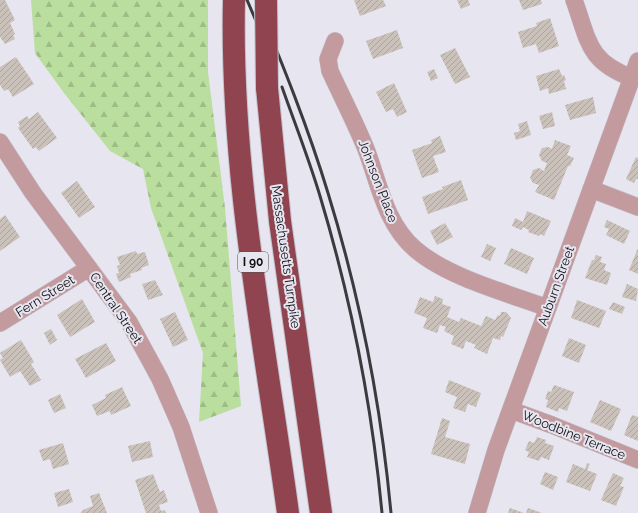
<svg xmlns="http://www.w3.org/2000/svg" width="638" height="513" viewBox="0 0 638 513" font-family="Raleway,sans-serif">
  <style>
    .forest { fill: url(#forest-firs) }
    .building { fill: url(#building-hatch) }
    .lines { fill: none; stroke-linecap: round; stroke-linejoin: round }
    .minor-casing { stroke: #c4c3cd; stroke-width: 18 }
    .motorway-casing { stroke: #c4c3cd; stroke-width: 24 }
    .minor { stroke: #c39b9f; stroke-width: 17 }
    .motorway { stroke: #904450; stroke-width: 22 }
    .rail { stroke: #3b3a3f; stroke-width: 3 }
    .motorway-bridge-casing { stroke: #c4c3cd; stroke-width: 24; stroke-linecap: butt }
    .motorway-bridge { stroke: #904450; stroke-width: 22 }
    .labels { text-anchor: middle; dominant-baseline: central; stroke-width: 4; stroke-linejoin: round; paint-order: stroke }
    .shield { fill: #e6e5f0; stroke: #505055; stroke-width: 1 }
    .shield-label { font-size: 12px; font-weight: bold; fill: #101013 }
    .street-label { font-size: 13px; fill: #101013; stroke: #e6e5f0 }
  </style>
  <defs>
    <pattern id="forest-firs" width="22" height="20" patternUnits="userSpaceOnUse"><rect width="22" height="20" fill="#b9de9d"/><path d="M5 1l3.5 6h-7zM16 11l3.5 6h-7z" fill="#9ebd86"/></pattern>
    <pattern id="building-hatch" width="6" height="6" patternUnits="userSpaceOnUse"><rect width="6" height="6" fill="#cac1ba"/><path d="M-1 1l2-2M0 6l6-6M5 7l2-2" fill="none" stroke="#aca59f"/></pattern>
  </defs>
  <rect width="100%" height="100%" fill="#e6e5f0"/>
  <!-- forest -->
  <path class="forest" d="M31,0H208V72L225,208L241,406L199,422L203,353L151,208L143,169L110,151L64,93L35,53Z"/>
  <!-- building -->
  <path class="building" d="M0,0H5L15,20L10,23L15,34L13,35L15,39L5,44L0,37Z
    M354,0H383L386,6L360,16Z
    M457,0H468L470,5L461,9Z
    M519,0H541L542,4L523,10Z
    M550,18L559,46L539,53L536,44L523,48L518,32L537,26L536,23Z
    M397,30L403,48L373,59L366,41Z
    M455,48L470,77L455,84L440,55Z
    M16,57L34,84L13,97L8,89L4,91L0,85V67Z
    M434,69L438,78L431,81L427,72Z
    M559,69L562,76L564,75L566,80L564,81L566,89L549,94L548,88L540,91L536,76Z
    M394,83L407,112L397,117L393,109L386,112L376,92Z
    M593,97L596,113L570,120L565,105Z
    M38,112L57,138L39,151L36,147L33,149L18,128L20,126L18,122L27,116L29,119Z
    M552,112L555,126L543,129L539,116Z
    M527,121L531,135L516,140L514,133L520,131L518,124Z
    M440,136L446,152L433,156L439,172L422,178L412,150L432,143L431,140Z
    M555,140L571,146L567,155L574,158L570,166H568L554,200L535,192L539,185L533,183L530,178L533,170L539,168L544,171L547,163L542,161L539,155L542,148L548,147L552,149Z
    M636,157L638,158V179H636L634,183L626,179Z
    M461,180L468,200L428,214L422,197L443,189L442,187Z
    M77,181L95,207L79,218L61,193Z
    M527,211L551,221L544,236L540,234L539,236L528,232L529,230L523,227L521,230L512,226L515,218L523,222Z
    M5,215L20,237L0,251V219Z
    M607,220L630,231L624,244L606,235L609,229L604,227Z
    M445,223L453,237L437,245L430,231Z
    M487,244L496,248L490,261L481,257Z
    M511,248L534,258L527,274L504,264Z
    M638,248V274L629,270Z
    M136,251L137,254L145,252L149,265L141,268L142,270L130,274L131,277L119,282L116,274L119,273L117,266L120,265L117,257Z
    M596,255L602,257L600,262L606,264L604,270L611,273L607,285L585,278L592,260H594Z
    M155,280L163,295L148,300L142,284Z
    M627,284L638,289L636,301L622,297Z
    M435,296L443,299L442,304L451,307L447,317L459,322L461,318L481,326L486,316L495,320L498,315L500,316L501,312H506L511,318L503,337L501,336L500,340L493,338L487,354L474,348L476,345L466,341L463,349L451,344L454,336L444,331L446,327L440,325L437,333L423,328L427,318L414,313L420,297L433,302Z
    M82,299L95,322L70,337L57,315Z
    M577,300L606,311L599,328L571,318Z
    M613,302L625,307L622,314L609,309Z
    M175,312L188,340L173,347L160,319Z
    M51,329L57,340L50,345L44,333Z
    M569,338L586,345L579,363L562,356Z
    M21,340L34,362L31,364L41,380L30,386L20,371L10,377L0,360L3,358L0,353Z
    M106,343L116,361L86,378L75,359Z
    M449,380L481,393L476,407L468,404L465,412L453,408L457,397L445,392Z
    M554,385L574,392L567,411L559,408L558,412L546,407L548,400L545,399L548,391L551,392Z
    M122,387L131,406L111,415L110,411L97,416L92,405L106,398L105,395Z
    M60,394L66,408L54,413L48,400Z
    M600,400L621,409L611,431L590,422Z
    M632,415L638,417V441L624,435Z
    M442,418L450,421L445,437L470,444L465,464L431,454Z
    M537,437L546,440L545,443L554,446L549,460L541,457L539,461L527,457L529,452L525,450L529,441L534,443Z
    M150,441L153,457L132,462L128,446Z
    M63,443L69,464L53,469L50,459L43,461L39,450Z
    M587,463L590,464L587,470L597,474L590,491L566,482L573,464L585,469Z
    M545,472L558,477L553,490L540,484Z
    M613,473L624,478L620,486L624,487L616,506L601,500Z
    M153,474L160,492L164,490L168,502L159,505L161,511L165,510L166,513H146L135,480Z
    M69,489L73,502L58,507L54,493Z
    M99,493L107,513H81L83,510L93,506L90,496Z
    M510,508L524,513H508Z
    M528,508L542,513H526Z"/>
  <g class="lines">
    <defs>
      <path id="minor" d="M574,0C589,41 587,61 632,78
        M335,41L328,59L330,71C342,97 355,122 366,149C379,183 385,223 415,249C447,277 507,293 548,308
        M0,142L33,193L129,322L160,379L181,427L209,513
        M591,189L638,207
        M0,323L89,268
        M511,410L552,425L638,460
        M477,513L496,450L638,61"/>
      <path id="motorway" d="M234,0C230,172 265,344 288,513
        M267,88L280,221L321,513"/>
    </defs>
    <!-- minor casing -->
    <use href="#minor" class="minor-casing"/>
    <!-- motorway casing -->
    <use href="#motorway" class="motorway-casing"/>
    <!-- minor -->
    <use href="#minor" class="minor"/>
    <!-- motorway -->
    <use href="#motorway" class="motorway"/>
    <!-- rail -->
    <path class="rail" d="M247,0L269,51
      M256,0C282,63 308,127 328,193C360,297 381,405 391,513
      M282,87C295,124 309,159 320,196C351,299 372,406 382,513"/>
    <defs>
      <path id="motorway-bridge" d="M266,0L267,88"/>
    </defs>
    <!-- motorway-bridge casing -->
    <use href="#motorway-bridge" class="motorway-bridge-casing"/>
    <!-- motorway-bridge -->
    <use href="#motorway-bridge" class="motorway-bridge"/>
  </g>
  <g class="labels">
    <!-- shield labels -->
    <rect class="shield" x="238" y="252" width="30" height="20" rx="3"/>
    <g class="shield-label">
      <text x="253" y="262">I 90</text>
    </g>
    <!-- street labels -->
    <g class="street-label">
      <text transform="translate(378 181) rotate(69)">Johnson Place</text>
      <text transform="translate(286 257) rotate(82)">Massachusetts Turnpike</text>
      <text transform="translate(556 286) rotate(-70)">Auburn Street</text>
      <text transform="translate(45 296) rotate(-32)">Fern Street</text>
      <text transform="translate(116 308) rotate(56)">Central Street</text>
      <text transform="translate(574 435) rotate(22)">Woodbine Terrace</text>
    </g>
  </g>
</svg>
